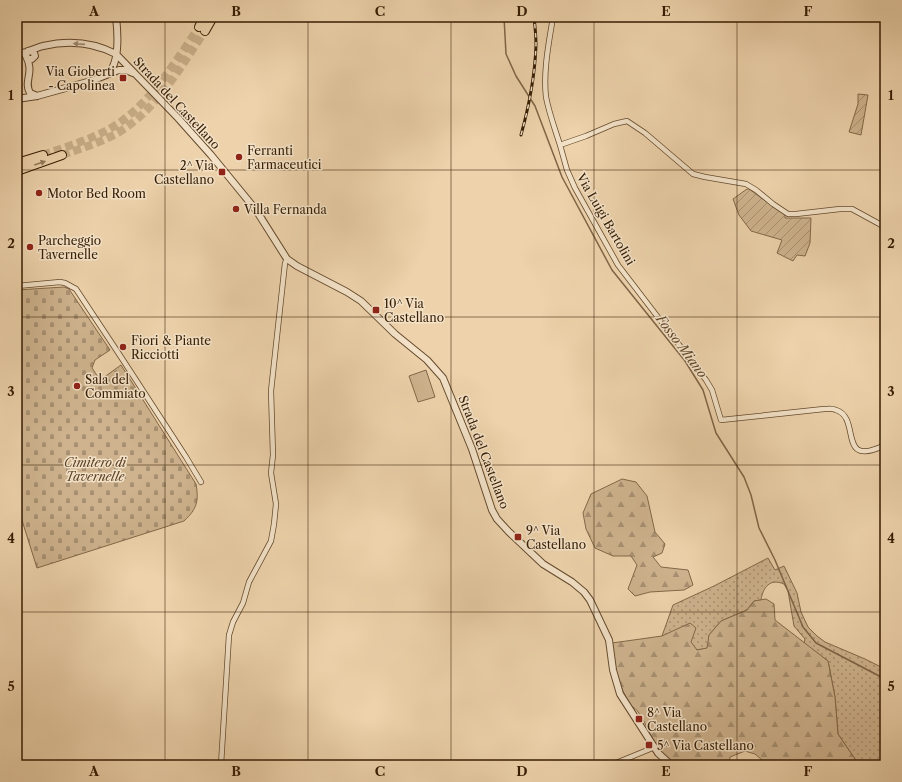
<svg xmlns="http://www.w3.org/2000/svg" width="902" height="782" viewBox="0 0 902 782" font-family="'Libre Caslon Text',serif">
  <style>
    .grass { fill: url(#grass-dots); stroke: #826848 }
    .forest { fill: url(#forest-firs); stroke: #826848 }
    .cemetery { fill: url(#cemetery-stones); stroke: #826848 }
    .garden { fill: url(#garden-furrows); stroke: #826848 }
    .pitch { fill: #ceb38e; stroke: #826848 }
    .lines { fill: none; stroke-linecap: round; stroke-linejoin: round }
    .stream { stroke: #7f6446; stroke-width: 1.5 }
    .trunk-tunnel { stroke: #c8ae89; stroke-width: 8; stroke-dasharray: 8 4; stroke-linecap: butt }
    .minor-casing { stroke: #644a2d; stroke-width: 6 }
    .tertiary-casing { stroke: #644a2d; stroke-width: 8 }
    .trunk-casing { stroke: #361d03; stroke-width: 10 }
    .minor { stroke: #f3e2c8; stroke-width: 4.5 }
    .tertiary { stroke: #f3e2c8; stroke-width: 6 }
    .trunk { stroke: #edd2ab; stroke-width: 8 }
    .rail-casing { stroke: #361d03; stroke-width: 3 }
    .rail { stroke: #f3e2c8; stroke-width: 1.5; stroke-dasharray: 4.5; stroke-linecap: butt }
    .oneway { fill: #9e896f }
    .oneway2 { fill: #927857 }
    .grid { fill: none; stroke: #361d03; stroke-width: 1; stroke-opacity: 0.55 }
    .poi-dot { fill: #8f2418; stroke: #f3e2c8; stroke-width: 1.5 }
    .labels { text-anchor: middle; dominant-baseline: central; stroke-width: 3; stroke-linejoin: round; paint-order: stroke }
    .poi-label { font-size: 12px; fill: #361d03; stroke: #f3e2c8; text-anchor: start }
    .street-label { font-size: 12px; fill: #361d03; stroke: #f3e2c8 }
    .park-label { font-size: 12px; font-style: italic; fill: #5c4226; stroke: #f3e2c8 }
    .water-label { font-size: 13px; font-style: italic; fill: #60472a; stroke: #f3e2c8 }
    .neatline { fill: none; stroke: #361d03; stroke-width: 1.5 }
    .grid-label { font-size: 13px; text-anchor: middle; font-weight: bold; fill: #361d03 }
  </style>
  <defs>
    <pattern id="grass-dots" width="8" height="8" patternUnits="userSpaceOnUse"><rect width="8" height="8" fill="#ceb38e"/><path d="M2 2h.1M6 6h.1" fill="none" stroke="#a89172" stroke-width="1.8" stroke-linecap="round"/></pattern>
    <pattern id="forest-firs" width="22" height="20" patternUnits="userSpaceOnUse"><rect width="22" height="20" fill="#ceb38e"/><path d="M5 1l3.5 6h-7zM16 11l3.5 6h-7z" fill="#a89172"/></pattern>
    <pattern id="cemetery-stones" width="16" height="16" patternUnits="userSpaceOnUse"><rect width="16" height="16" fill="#ceb38e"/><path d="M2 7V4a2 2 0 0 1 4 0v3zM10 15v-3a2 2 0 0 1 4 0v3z" fill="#a89172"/></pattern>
    <pattern id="garden-furrows" width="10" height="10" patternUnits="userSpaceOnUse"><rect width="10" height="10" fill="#ceb38e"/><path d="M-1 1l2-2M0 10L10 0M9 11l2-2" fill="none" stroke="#a89172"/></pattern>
  </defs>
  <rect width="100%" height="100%" fill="#edd2ab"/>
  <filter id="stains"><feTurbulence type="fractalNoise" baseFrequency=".005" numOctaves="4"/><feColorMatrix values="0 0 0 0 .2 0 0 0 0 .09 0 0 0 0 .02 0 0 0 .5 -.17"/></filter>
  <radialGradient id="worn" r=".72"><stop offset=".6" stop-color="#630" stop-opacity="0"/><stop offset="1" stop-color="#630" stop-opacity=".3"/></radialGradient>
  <!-- grass -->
  <path class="grass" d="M768,558L775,570L784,566L797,593L801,612L808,627L817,636L825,642L865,659L885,669V765H856L855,759L838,734L835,697L828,661L804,644L805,639L794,626L788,591L784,584C770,578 763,587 761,600L754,601L747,610L721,621L709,635L708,648L697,650L690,642L662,636L673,605L714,586Z"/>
  <!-- forest -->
  <path class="forest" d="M622,479L636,482L647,496L655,532L665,544L662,553L653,557L661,567L688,570L693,585L684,590L650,592L635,596L628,589L637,565L631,556H613L595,548L586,529L583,513L591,494Z
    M766,599L774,604L775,620L828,661L835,697L838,734L855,759L856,765H768L755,754L745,751L730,757L729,765H706L699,761L693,764L687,762L684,765H674C669,760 662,755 658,749C651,739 642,710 631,706C618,685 614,667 612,643L662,636L690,623L696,628L691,642L697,650L707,648L709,635L721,621L747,610L754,601Z"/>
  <!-- cemetery -->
  <path class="cemetery" d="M64,287L69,289L110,350L95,360L92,368L98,377L103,378L121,365L196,484C199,501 197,509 184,521L37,568L20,514H17V290Z"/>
  <!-- garden -->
  <path class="garden" d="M858,94L868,95L861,135L849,132L858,104Z
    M747,189H749L785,215V218H811L810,243L805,256L797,255L793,261L777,253L782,240L751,231L739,215L733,199Z"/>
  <!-- pitch -->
  <path class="pitch" d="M426,370L435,397L418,402L409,376Z"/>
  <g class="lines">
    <!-- stream -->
    <path class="stream" d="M504,17L506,54L516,76L535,106L562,177L612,270L685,361L703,390L716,433L744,477L751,495L759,528L775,560L803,627L816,643L885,679"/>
    <!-- trunk-tunnel -->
    <path class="trunk-tunnel" d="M43,155C65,147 90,140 111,128C149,106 175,62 199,27
      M62,155C80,149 99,143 116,134C156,111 180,68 205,31"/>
    <defs>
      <path id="minor" d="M553,17C549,42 543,71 546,97C549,113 555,129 560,145L586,136L614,124L627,121L645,133L693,174L705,177L746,184L756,190L773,204L788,214H796L840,209H852L885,227
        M560,145L567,170L575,188L618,265L706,380L712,390L721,420L824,409C828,409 832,408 836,410C862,418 836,469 885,445
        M17,286L60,282L65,283L76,289L121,357L186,457L201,482
        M221,765L229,635L233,622L243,603L249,582L271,541L274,524L276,504L271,473L273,455L271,391L285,263L287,259
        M611,765L655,747"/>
      <path id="tertiary" d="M17,54L27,52
        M28,59H32L35,56L34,53L31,51
        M109,73C120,60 118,34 116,17
        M37,96L30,93C23,81 35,73 26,56L28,51C33,50 38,47 43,46C68,40 93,42 116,54L178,118L211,155L256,210L287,259L297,266L347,292L361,301L395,334L427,360L443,378L472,449L492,510L497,519L509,532L543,564L572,582L584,592L590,600L609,640L613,670L620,694L658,753L671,765
        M17,99L37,96L91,81L119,70H126L133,73"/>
      <path id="trunk" d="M199,27L204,17
        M205,31L213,17
        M17,163L43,155
        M17,171L62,155"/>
    </defs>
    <!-- minor casing -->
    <use href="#minor" class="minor-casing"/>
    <!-- tertiary casing -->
    <use href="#tertiary" class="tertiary-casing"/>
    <!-- trunk casing -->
    <use href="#trunk" class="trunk-casing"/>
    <!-- minor -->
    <use href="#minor" class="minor"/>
    <!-- tertiary -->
    <use href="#tertiary" class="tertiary"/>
    <!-- trunk -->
    <use href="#trunk" class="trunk"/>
    <defs>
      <path id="rail" d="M521,135C529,106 535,76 536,45C536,36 535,26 534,17"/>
    </defs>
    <!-- rail casing -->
    <use href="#rail" class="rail-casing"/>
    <!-- rail -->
    <use href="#rail" class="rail"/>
  </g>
  <!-- one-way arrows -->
  <defs><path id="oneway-solid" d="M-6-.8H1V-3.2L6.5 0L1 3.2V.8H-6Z"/></defs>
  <use class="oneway" href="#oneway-solid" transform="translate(79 44) rotate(-176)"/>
  <use class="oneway2" href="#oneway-solid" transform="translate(40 163) rotate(-19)"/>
  <!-- grid -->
  <path class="grid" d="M165,17V765M308,17V765M451,17V765M594,17V765M737,17V765M17,170H885M17,317H885M17,465H885M17,612H885"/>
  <!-- markers -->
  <g class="poi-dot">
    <rect x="119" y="74" width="8" height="8" rx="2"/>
    <circle cx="239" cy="157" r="4"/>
    <rect x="218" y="168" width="8" height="8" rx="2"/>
    <circle cx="39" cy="193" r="4"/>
    <circle cx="236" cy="209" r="4"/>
    <circle cx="30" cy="247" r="4"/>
    <rect x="372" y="306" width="8" height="8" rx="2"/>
    <circle cx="123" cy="347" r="4"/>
    <circle cx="77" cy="386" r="4"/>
    <rect x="514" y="533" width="8" height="8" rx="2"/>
    <rect x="635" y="715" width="8" height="8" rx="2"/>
    <rect x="645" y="741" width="8" height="8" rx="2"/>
  </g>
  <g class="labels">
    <!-- poi labels -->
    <g class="poi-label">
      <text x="115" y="71" text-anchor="end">Via Gioberti<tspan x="115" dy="14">- Capolinea</tspan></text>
      <text x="247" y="150">Ferranti<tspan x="247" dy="14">Farmaceutici</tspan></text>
      <text x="214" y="165" text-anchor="end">2^ Via<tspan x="214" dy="14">Castellano</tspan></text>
      <text x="47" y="193">Motor Bed Room</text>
      <text x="244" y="209">Villa Fernanda</text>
      <text x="38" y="240">Parcheggio<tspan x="38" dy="14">Tavernelle</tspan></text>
      <text x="384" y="303">10^ Via<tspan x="384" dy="14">Castellano</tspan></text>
      <text x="131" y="340">Fiori &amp; Piante<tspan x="131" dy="14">Ricciotti</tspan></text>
      <text x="85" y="379">Sala del<tspan x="85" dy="14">Commiato</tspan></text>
      <text x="526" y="530">9^ Via<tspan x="526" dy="14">Castellano</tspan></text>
      <text x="647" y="712">8^ Via<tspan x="647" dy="14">Castellano</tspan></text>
      <text x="657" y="745">5^ Via Castellano</text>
    </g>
    <!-- street labels -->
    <g class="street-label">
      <text transform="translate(177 103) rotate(47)">Strada del Castellano</text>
      <text transform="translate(606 219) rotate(60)">Via Luigi Bartolini</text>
      <text transform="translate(484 452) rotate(69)">Strada del Castellano</text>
    </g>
    <!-- park labels -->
    <g class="park-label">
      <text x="95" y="462">Cimitero di<tspan x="95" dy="14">Tavernelle</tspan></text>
    </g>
    <!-- water labels -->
    <g class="water-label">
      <text transform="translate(682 346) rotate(53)">Fosso Miano</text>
    </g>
  </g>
  <!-- margin -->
  <rect width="902" height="782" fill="none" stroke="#edd2ab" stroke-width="44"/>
  <rect x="22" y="22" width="858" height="738" class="neatline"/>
  <g class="grid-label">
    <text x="94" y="16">A</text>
    <text x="236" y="16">B</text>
    <text x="380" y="16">C</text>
    <text x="522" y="16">D</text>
    <text x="666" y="16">E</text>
    <text x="808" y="16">F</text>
    <text x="11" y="100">1</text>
    <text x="891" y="100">1</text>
    <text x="11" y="248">2</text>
    <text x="891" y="248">2</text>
    <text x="11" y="396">3</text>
    <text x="891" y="396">3</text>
    <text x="11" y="543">4</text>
    <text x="891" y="543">4</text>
    <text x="11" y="691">5</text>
    <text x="891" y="691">5</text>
    <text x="94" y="776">A</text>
    <text x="236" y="776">B</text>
    <text x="380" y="776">C</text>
    <text x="522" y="776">D</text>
    <text x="666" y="776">E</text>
    <text x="808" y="776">F</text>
  </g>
  <rect width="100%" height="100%" filter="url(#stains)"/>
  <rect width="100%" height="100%" fill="url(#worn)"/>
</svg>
